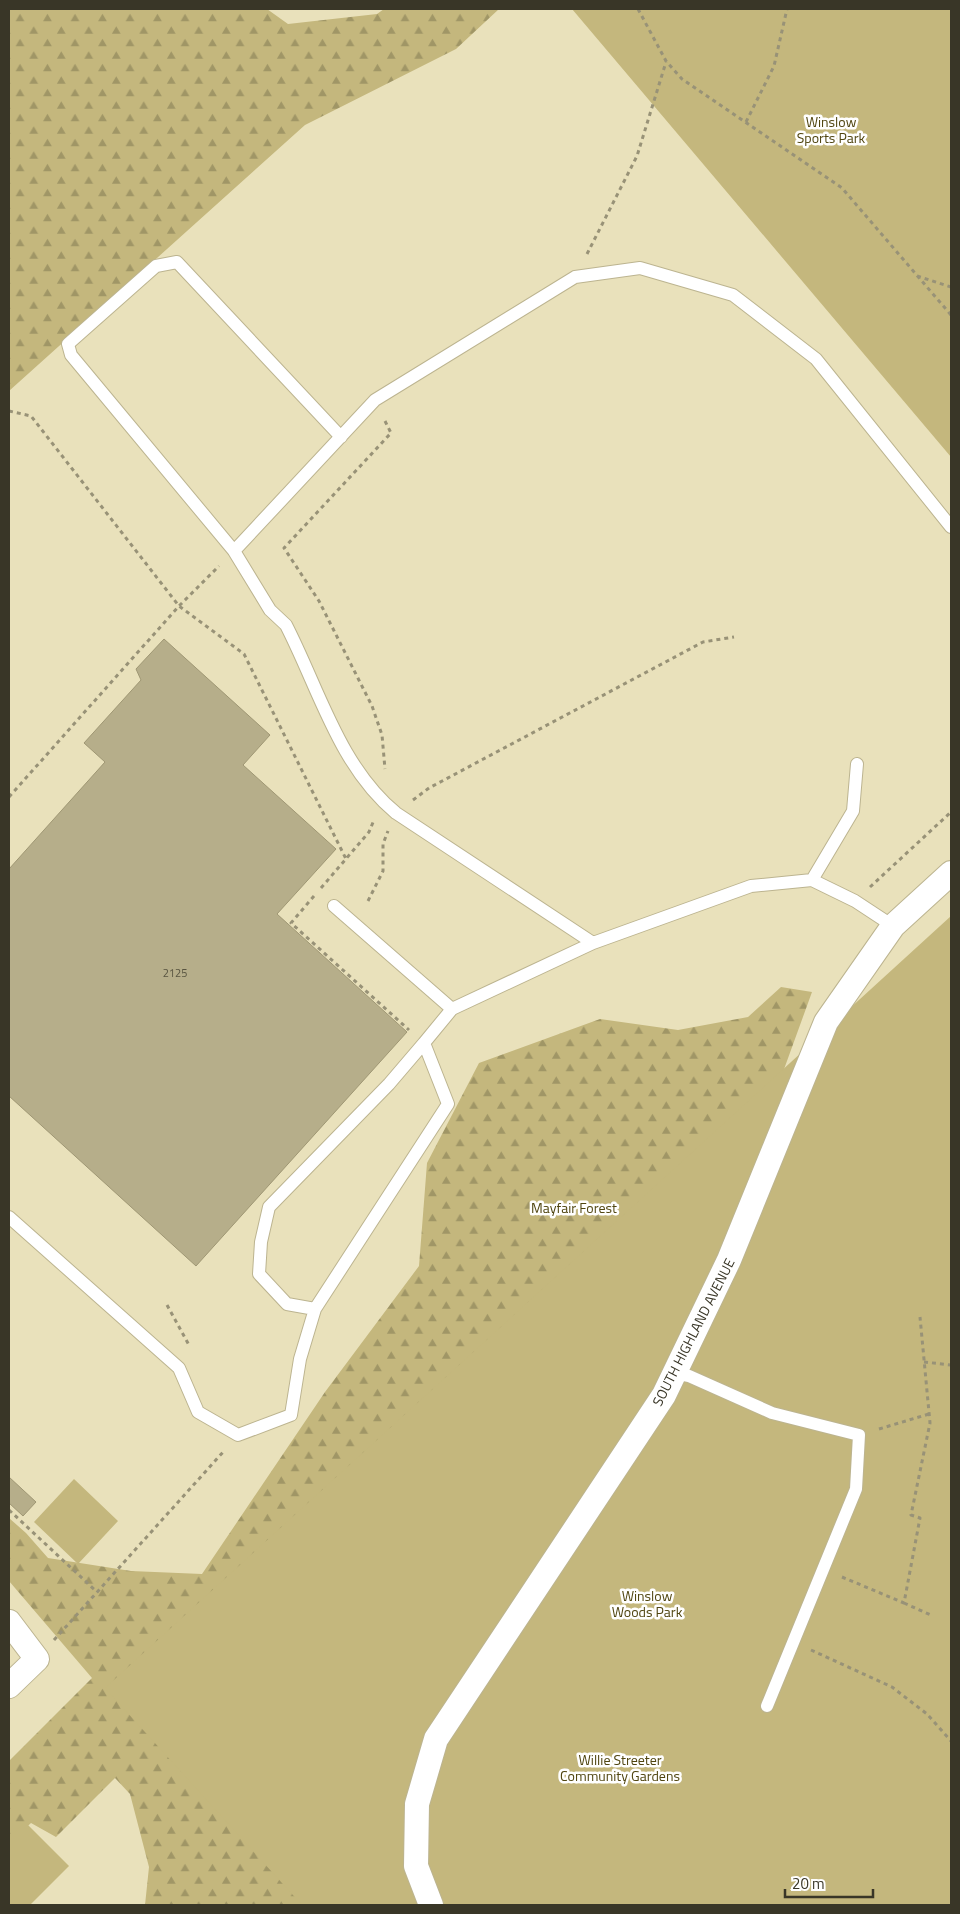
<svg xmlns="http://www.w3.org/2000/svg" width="960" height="1914" viewBox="0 0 960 1914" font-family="'Titillium Web',sans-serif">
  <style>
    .forest { fill: url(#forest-firs) }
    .green { fill: #c4b77d }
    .building { fill: #b6ae8a; stroke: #9f9774 }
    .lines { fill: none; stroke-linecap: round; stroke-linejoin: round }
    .lane-casing { stroke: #bcb490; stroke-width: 14 }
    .street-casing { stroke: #bcb490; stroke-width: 26 }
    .path { stroke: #989277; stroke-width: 3; stroke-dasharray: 4 4; stroke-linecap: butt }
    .lane { stroke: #fff; stroke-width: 12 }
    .street { stroke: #fff; stroke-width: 24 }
    .labels { text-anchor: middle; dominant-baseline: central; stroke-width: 5; stroke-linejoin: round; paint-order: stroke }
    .number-label { font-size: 11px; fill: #585440 }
    .park-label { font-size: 14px; fill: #504510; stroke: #fff }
    .street-label { font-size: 14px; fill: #393627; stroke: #fff }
  </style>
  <defs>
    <pattern id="forest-firs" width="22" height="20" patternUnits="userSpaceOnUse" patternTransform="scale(1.25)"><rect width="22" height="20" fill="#c4b77d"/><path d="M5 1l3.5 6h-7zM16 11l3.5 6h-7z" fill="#a09666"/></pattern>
  </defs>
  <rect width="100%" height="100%" fill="#e9e1bb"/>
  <!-- forest -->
  <path class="forest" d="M9,9H267L288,24L377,14L384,9H499L456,49L305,125L9,391Z
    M781,987L812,992L708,1279L378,1905H145L149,1867L130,1794L115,1778L56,1837L31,1823L9,1844V1761L92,1678L9,1581V1518L26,1533L48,1558L131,1571L202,1574L325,1392L419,1266L427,1163L479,1063L600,1019L678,1030L748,1017Z"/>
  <!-- green -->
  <path class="green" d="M572,9H951V457Z
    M951,916V1905H302L105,1688Z
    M74,1479L118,1521L78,1564L34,1522Z
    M25,1822L69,1866L30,1905H9V1838Z"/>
  <!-- building -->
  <path class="building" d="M164,639L270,735L243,765L336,849L277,914L407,1032L196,1266L9,1096V869L105,762L84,743L141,680L136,669Z
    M9,1477L36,1502L23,1516L9,1503Z"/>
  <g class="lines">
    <defs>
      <path id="lane" d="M234,551L71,355L68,344L156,266L177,262L341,437
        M812,880L853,811L857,764
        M334,906L452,1009
        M593,943L396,813C339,766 319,689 286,625L270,610L234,551L375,400L575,277L640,268L733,295L816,359L951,527
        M9,1217L179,1368L198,1412L238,1435L291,1415L300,1359L315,1309L448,1104L424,1043L452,1009L593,943L751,886L812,880L855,901L893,926
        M315,1309L287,1304L259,1274L261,1242L269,1207L389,1084L424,1043
        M674,1373L689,1376L772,1413L859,1435L856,1489L767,1706"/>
      <path id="street" d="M9,1622L37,1659L9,1686
        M431,1905L416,1866L417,1804L436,1739L664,1395L729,1260L826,1022L893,926L951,873"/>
    </defs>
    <!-- lane casing -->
    <use href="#lane" class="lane-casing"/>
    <!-- street casing -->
    <use href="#street" class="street-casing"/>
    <!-- path -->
    <path class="path" d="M638,9L666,61L682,79L842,188L951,315
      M746,122L774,66L787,9
      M587,254L637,156L666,62
      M917,276L951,287
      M9,411L31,416L179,606L244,654L346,859
      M385,421L391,433L284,548L319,601L372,706L382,735L385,769
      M9,797L179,606L219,566
      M413,800L429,788L703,642L734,637
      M870,887L951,812
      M321,888L369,832L374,820
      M314,896L291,923L409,1030
      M368,901L383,871V844L388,831
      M167,1305L190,1347
      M924,1362L951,1365
      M879,1429L929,1414
      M9,1510L97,1592
      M842,1577L904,1603L920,1518L911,1515L930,1423L920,1317
      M904,1603L933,1616
      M54,1640L224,1451
      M811,1650L892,1687L927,1714L951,1741"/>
    <!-- lane -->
    <use href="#lane" class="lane"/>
    <!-- street -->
    <use href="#street" class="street"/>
  </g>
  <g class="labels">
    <!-- number labels -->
    <g class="number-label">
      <text x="175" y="973">2125</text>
    </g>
    <!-- park labels -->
    <g class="park-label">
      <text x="831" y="121">Winslow<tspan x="831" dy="16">Sports Park</tspan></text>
      <text x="574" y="1207">Mayfair Forest</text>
      <text x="647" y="1595">Winslow<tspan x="647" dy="16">Woods Park</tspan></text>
      <text x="620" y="1759">Willie Streeter<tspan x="620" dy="16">Community Gardens</tspan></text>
    </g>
    <!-- street labels -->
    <g class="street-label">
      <text transform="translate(693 1332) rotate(-63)">SOUTH HIGHLAND AVENUE</text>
    </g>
  </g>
  <!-- border -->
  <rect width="960" height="1914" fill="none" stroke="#393627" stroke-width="20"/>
  <!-- scale -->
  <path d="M785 1889v8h88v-8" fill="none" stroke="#393627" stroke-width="2.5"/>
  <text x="792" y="1889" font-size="15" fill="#393627" stroke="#ffffff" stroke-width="4" paint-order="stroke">20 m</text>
</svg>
